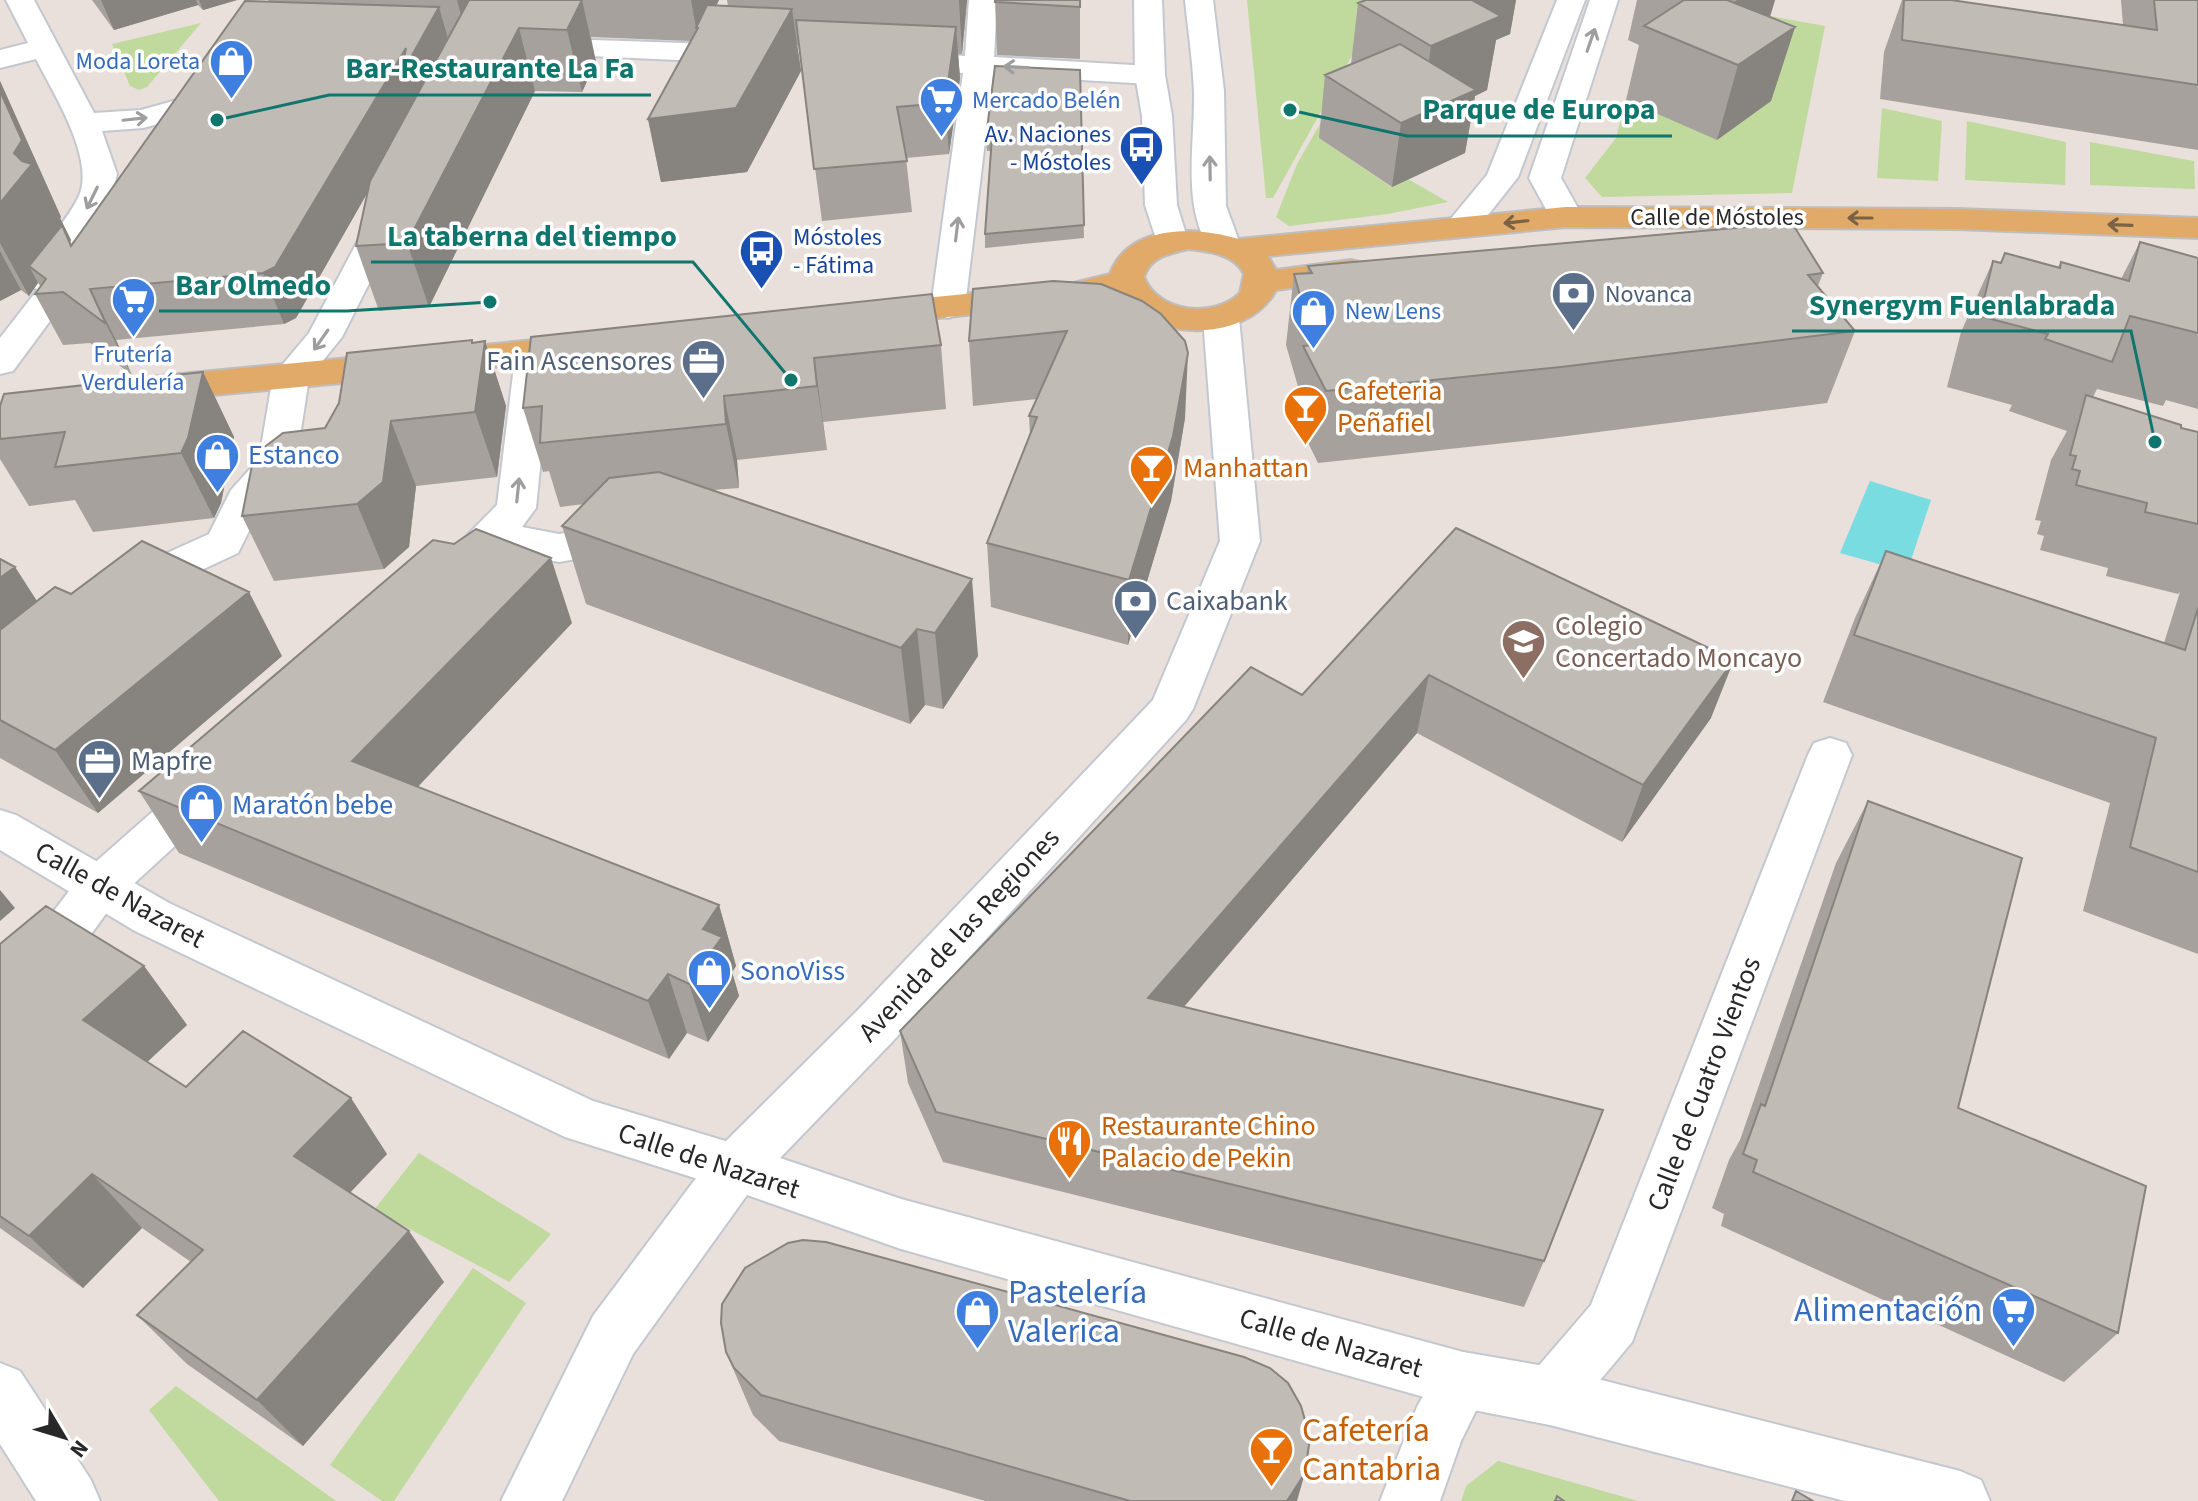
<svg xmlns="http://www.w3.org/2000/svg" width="2198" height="1501" viewBox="0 0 2198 1501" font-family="'Source Sans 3',sans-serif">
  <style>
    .green { fill: #bfda9c }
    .water { fill: #78dce0 }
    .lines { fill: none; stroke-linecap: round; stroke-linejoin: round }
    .minor-casing { stroke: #c3c8d0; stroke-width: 4 }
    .tertiary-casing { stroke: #c3c8d0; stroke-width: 4 }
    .secondary-casing { stroke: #c3c8d0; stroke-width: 4 }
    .primary-casing { stroke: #bebebe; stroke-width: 4 }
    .minor { fill: #fff; fill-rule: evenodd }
    .tertiary { fill: #fff; fill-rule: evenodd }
    .secondary { fill: #fff; fill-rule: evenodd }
    .primary { fill: #e1aa68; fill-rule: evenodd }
    .wall { fill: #a6a19d }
    .shaded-wall { fill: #87837f }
    .building { fill: #c1bbb6; stroke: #87837f; stroke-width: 2 }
    .oneway { stroke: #9e9e9e }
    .oneway2 { stroke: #7b6245 }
    .labels { text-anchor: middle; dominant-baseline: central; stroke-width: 7; stroke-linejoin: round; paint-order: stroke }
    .far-shop-label { font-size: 24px; fill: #366cbe; stroke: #fff; text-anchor: start }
    .far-transit-label { font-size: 24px; fill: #164399; stroke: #fff; text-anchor: end }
    .far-street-label { font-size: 24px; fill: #282828; stroke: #fff }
    .far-service-label { font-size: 24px; fill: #4e5e75; stroke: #fff; text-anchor: start }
    .service-label { font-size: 28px; fill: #4e5e75; stroke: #fff; text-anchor: start }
    .food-label { font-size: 28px; fill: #c56008; stroke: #fff; text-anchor: start }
    .shop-label { font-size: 28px; fill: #366cbe; stroke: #fff; text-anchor: start }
    .education-label { font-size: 28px; fill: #785e54; stroke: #fff; text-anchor: start }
    .street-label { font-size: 28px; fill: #282828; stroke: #fff }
    .near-shop-label { font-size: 34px; fill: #366cbe; stroke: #fff; text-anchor: start }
    .near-food-label { font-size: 34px; fill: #c56008; stroke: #fff; text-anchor: start }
    .leader { fill: none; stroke: #0f766e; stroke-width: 3 }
    .callout-dot { fill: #0f766e; stroke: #fff; stroke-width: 3 }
    .callout-label { font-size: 30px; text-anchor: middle; font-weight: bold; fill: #0f766e; stroke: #fff; stroke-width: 7; stroke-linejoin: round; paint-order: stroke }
  </style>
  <rect width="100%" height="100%" fill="#e9dfdb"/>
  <!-- green -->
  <path class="green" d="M1247,0H1381L1356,11L1370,23L1273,198H1266Z
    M1682,0L1825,26L1792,193L1602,197L1585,178L1616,138L1626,100Z
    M201,23L147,87L139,90L130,86L112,44Z
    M1363,49L1319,138L1391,187L1408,179L1448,202L1388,214L1289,226L1276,217L1297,164Z
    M1882,108L1942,121L1938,181L1877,178Z
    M1967,121L2066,142L2065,185L1965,180Z
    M2090,142L2194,161L2195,189L2090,185Z
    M419,1153L551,1234L509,1282L374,1210Z
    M473,1268L526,1303L394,1501H382L330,1465Z
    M176,1386L336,1501H219L149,1410Z
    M1498,1461L1638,1501H1461L1466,1486Z"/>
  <!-- water -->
  <path class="water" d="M1870,481L1931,500L1907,572L1840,553Z"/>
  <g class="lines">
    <defs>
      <path id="minor" d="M6,0H34L94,113L141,110L184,98L195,100L199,107L195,114L143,128L102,131L117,174L111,198L73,251L90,253L95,260L13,371L0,374V338L38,289L24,286L19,279C37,252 63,227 78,198C97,161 53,93 36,59L0,68V50L28,43Z
        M969,0H997L994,57L1150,66L1161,69L1165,75L1161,81L1150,84L993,75L965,307L960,314L948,318L936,314L931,307L963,73L890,67L886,61L890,55L901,52L965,56Z
        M1557,0H1585L1518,177L1473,234L1461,237L1449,234L1444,227L1487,175Z
        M1590,0H1618L1561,178L1583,217L1578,224L1566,227L1554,224L1529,178Z
        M533,38L744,45L754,48L759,54L754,60L744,63L523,53L518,47L523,41Z
        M390,200L402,203L406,210L342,337L309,378L296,462L262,505L238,553L195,573L148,605L134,609L120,605L114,595L120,585L167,553L209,534L231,490L259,459L273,376L309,333L374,210L378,203Z
        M533,347L546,350L551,358L536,508L522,527L559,534L629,523L643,527L649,537L643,547L559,562L501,551C481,571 465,597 435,588L429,578L435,568L497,505L515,358L520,350Z
        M1830,738L1846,743L1852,755L1632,1342L1570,1416L1550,1425L1530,1416L1521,1396L1530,1376L1591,1305L1808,755L1814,743Z
        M208,772L224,777L230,789L224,801L116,900L78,952L17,1006L0,1012V961L44,924L82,874L192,777Z
        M1463,1352L1483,1360L1491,1380L1461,1441L1440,1501H1380L1417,1407L1443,1360Z
        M0,1363L20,1371L91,1480L100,1501H36L0,1444Z"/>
      <path id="tertiary" d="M0,810L16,815L169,903L593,1101L755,1150L762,1167L755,1184L736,1191L565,1137L135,931L0,850Z"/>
      <path id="secondary" d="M1134,0H1162L1165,75L1172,116L1177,205L1188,241L1183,248L1171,251L1159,248L1145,205L1142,116L1135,75Z
        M1185,0H1213L1224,91L1226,206L1240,244L1235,251L1223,254L1211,251C1181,207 1195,143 1194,93C1193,62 1188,31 1185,0Z
        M1221,307L1233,310L1239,318L1260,541L1193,709L1186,720L893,1041L780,1158L901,1199L1463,1352L1550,1367L1960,1471L1981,1480L1990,1501H1845L1550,1425L1463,1408L901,1249L747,1195L633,1354L562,1501H501L593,1316L717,1150L857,1011L1153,700L1220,541L1203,318L1209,310Z"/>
      <path id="primary" d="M1566,207L1957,209L2198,218V238L1957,229L1566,227L1268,256L1276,270L1351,260L1363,263L1368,270L1363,277L1351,280L1276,290C1248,344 1148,342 1115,294L1074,303L875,325L863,322L857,314L863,306L875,303L1074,283L1110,274C1128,224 1196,226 1239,239ZM1188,249C1208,251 1235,254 1244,274L1240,293C1214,319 1158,313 1144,277C1150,257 1168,254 1188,249Z
        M587,335L600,338L605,346L600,354L437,374L150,401L137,397L132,389L137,381L150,377Z"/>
    </defs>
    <!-- minor casing -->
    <use href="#minor" class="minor-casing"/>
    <!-- tertiary casing -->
    <use href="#tertiary" class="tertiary-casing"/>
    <!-- secondary casing -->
    <use href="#secondary" class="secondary-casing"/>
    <!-- primary casing -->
    <use href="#primary" class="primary-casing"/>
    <!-- minor -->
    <use href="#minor" class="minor"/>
    <!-- tertiary -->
    <use href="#tertiary" class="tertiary"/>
    <!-- secondary -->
    <use href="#secondary" class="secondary"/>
    <!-- primary -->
    <use href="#primary" class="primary"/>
  </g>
  <!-- wall -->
  <path class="wall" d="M92,0H237L203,10L198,5L114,30Z
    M268,0H719L716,6H728L727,0H967L962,54H958L960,78L949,154L906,158L912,212L822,221L799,46L797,45L801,71L747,172L661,182L648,119L691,41L591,37L596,62L582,92L535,91L429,307L379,311L356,246L367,193L296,318L284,324L116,340L132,375L90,343L63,345L35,294L41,287L38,283L29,296L21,290L0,301V81L61,217L60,218L71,240L70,242L71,244L269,2Z
    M995,0H1080V59L997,55Z
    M1366,0H1516L1510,34L1496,40L1487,90L1475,96L1465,153L1392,187L1319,138L1325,75L1351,64L1358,3Z
    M1637,0H1775L1770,17L1795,27L1771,101L1717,140L1626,100L1639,45L1628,40Z
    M1902,0H1951L2123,25L2121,0H2198V150L1880,99L1884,52Z
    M1080,70L1084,238L985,248V234L991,151H987L986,137Z
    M2140,242L2198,258V409L2166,400L2163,406L2097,389L2093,397L2181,428L2198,432V954L2083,911L2110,803L1823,702L1855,618L1886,551L2164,643L2180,592L2178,594L2106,576L2108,568L2040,550L2044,536L2037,534L2041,521L2035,520L2051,460L2067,431L2009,411L2012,405L1947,387L1961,332L1993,261L2001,263L2058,267L2061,262L2121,279Z
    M1308,266L1823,273L1818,286L1855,331L1827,403L1543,439L1318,463L1296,418L1299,390L1286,345L1294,274L1307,273Z
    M1053,281L1185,418L1171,501L1128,645L991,607L987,543L1030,435L1029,416L1037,399L973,406L969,341Z
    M531,337L941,345L946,409L823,422L827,450L737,460L739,488L713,490L978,656L943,709L925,705L910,724L586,604L562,526L584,504L560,507L549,471L543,472L523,408Z
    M485,341L506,406L497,477L416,486L409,547L384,569L274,581L242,516L325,428L473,343Z
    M203,372L234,437L221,503L214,518L93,532L75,500L29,506L0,459V406Z
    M1456,528L1711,718L1622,842L1417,733L1184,1007L1544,1261L1524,1307L943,1162L908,1083L900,1031L1302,695Z
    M0,559L15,567L37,601L71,594L282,656L98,813L0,758Z
    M572,623L417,787L719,905L736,966L732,972L739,996L708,1042L687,1033L669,1059L179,853L139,791Z
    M1868,801L1958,1108L2118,1333L2064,1382L1721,1226L1724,1214L1712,1208L1729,1160L1740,1140L1836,863Z
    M0,944L144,966L187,1025L147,1062L186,1087L387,1154L350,1193L444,1282L303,1446L187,1364L137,1315L191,1262L142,1228L83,1288L0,1228Z
    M726,1352L1297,1501H985L779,1441L753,1415L746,1399Z"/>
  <!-- shaded-wall -->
  <path class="shaded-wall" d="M101,0H196L198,5L114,30Z
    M199,0H237L203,10Z
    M457,0H486L466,33Z
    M582,0L596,62L582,92L567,30Z
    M691,0H719L700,37L698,28H696Z
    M959,0H967L962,54L959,1Z
    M1453,0H1516L1510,34L1496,40L1487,90L1475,96L1465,153L1392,187L1401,123L1421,114L1431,46Z
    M1737,0H1775L1762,42L1732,63L1734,2Z
    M439,7L453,56L413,113L296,318L284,324L263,273L406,48Z
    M792,9L801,71L747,172L661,182L648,119Z
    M956,27L960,78L949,154L945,103Z
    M1795,27L1771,101L1717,140L1738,65Z
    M519,28L535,91L429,307L407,243Z
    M0,81L61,217L60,218L71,240L70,242L87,276L29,266L38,283L29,296L0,243V203L14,153L0,91Z
    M0,251L21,290L0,301Z
    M90,289L116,340L132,375L106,324Z
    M472,340L482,368L485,341L506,406L497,477L475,412Z
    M1188,353L1185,418L1171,501L1128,645L1129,580Z
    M814,358L823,422L827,450L817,386Z
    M203,372L234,437L221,503L214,518L181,453Z
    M724,396L737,460L739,488L726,424Z
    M391,421L416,486L409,547L384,569L357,504Z
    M551,558L572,623L383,824L352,761Z
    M15,567L56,631L0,675V578Z
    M972,579L978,656L943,709L935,633Z
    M249,592L282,656L98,813L55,750Z
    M917,629L925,705L910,724L901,648Z
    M1734,660L1711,718L1622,842L1643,785Z
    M1429,675L1417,733L1146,1051L1148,998Z
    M0,890L15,908L0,921Z
    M719,905L736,966L732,972L739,996L708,1042L689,984L703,929Z
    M144,966L187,1025L130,1078L83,1020Z
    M668,974L687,1033L669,1059L648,1001Z
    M351,1098L387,1154L333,1210L294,1156Z
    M92,1174L142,1228L83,1288L29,1236Z
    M409,1231L444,1282L303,1446L257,1400Z
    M1305,1473L1297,1501H1287Z"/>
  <!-- building -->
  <path class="building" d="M469,0H582L567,30L519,28L407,243L356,246L370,181Z
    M995,0H1080V7L995,2Z
    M1366,0H1472L1501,16L1431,46L1358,3Z
    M1684,0H1727L1795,27L1738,65L1644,26Z
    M1904,0H1951L2157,30L2154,0H2198V85L1902,40Z
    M245,1L439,7L401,75L406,48L275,267L263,273L90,289L106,324L63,292L35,294L46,279L29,266L62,225L71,246Z
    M707,5L792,9L736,108L648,119L698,28H696Z
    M796,20L956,27L945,103L897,107L907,161L814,169Z
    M1400,44L1476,90L1401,123L1325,75Z
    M995,66L1080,70L1084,225L985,234L992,137H986Z
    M0,91L22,140L14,153L22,161L32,164L0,203Z
    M1792,223L1823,273L1808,275L1855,331L1561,367L1326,391L1303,346L1314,345L1294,274L1312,273L1308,266Z
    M2140,242L2198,258V333L2130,316L2112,362L2045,339L2048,334L1980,316L1993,261L2001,263L2005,253L2060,268L2061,262L2129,281Z
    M1053,281L1101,284L1142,301L1161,314L1185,341L1188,353L1173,436L1129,580L987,543L1037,417L1029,416L1067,331L969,341L973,289Z
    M932,294L941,345L814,358L817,386L724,396L726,424L540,443L542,406L523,408L531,337Z
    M472,340V343L485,341L475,412L391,421L383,482L357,504L242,516L254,455L283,433L325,428L339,403L347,353Z
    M203,372L188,438L181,453L55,467L65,432L0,439V406L4,394Z
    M2086,395L2181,425V428L2198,432V524L2145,512L2147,503L2076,485L2080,471L2072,469L2076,456L2070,455Z
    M659,472L972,579L935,633L917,629L901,648L562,526L609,478Z
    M1456,528L1734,660L1643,785L1429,675L1148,998L1603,1110L1544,1261L936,1112L900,1031L1251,667L1302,695Z
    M476,529L551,558L352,761L719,905L703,929L722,937L689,984L668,974L648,1001L139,791L433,540L454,544Z
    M142,541L249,592L55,750L0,720V630L55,587L71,594Z
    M1886,551L2185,650L2198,608V872L2130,847L2156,738L1854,635Z
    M0,559L15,567L0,578Z
    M1868,801L2022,858L1958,1108L2146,1186L2118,1333L1753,1172L1757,1160L1743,1154L1761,1104L1765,1106Z
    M46,906L144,966L83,1020L186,1087L243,1031L351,1098L294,1156L409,1231L257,1400L137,1315L203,1250L92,1174L29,1236L0,1216V944Z
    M803,1240L826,1242L1244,1357L1270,1368L1288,1383L1301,1406L1310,1438L1305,1473L1287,1501H1130L761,1395L734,1368L726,1352L721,1323L722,1304L745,1268L788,1243Z
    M1796,1491L1813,1501H1792Z
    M1557,1496L1564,1501H1555Z"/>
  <!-- one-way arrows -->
  <defs><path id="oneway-shaft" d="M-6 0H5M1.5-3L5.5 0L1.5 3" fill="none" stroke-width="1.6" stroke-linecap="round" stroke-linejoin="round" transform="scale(2)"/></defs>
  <g class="oneway">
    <use href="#oneway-shaft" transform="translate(1591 40) rotate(-71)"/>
    <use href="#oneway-shaft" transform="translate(1016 67) rotate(-177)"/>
    <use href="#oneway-shaft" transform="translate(135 119) rotate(-6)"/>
    <use href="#oneway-shaft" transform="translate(1210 168) rotate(-91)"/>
    <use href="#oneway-shaft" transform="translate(92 198) rotate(116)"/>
    <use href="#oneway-shaft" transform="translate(957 229) rotate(-83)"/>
    <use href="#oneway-shaft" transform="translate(321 340) rotate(125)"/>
    <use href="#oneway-shaft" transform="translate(518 490) rotate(-84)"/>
  </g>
  <g class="oneway2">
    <use href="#oneway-shaft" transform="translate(1860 218) rotate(-180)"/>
    <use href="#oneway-shaft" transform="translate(1516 222) rotate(174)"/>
    <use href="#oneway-shaft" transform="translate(2120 225) rotate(-178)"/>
  </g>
  <!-- icons -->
  <defs>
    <symbol id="shop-pin" viewBox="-11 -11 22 30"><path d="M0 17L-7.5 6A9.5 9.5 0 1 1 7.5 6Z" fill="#3f7fe0" stroke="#fff"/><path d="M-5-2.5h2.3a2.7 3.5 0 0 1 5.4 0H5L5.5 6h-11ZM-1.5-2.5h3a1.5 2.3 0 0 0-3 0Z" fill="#fff"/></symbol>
    <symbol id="supermarket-pin" viewBox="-11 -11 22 30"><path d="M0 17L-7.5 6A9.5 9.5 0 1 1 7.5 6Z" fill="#3f7fe0" stroke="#fff"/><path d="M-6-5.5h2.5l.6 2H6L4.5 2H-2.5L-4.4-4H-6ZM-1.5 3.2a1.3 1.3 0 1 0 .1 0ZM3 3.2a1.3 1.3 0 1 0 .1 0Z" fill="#fff"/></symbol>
    <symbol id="bus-pin" viewBox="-11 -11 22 30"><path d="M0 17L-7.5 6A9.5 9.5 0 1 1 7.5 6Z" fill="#1a4fb4" stroke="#fff"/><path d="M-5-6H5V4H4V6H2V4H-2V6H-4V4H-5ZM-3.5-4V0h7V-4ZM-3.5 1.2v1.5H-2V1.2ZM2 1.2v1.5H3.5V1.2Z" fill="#fff"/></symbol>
    <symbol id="bank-pin" viewBox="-11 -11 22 30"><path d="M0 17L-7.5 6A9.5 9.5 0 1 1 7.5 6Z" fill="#5c6f8a" stroke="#fff"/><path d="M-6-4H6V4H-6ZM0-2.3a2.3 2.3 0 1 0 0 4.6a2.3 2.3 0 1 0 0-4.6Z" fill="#fff"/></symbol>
    <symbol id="office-pin" viewBox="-11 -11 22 30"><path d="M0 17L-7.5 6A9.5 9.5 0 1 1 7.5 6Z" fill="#5c6f8a" stroke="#fff"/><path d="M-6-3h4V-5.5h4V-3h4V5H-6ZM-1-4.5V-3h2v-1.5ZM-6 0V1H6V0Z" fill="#fff"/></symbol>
    <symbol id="bar-pin" viewBox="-11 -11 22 30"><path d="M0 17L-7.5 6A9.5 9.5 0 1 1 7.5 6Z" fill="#e8710a" stroke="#fff"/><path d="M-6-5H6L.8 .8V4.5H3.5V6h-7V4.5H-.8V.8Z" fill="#fff"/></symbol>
    <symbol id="school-pin" viewBox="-11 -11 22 30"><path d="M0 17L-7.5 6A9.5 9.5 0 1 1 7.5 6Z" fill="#8d6e63" stroke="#fff"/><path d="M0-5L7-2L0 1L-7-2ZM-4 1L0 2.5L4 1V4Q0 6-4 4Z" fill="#fff"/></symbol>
    <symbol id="restaurant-pin" viewBox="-11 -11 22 30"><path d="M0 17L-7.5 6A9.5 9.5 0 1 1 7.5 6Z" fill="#e8710a" stroke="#fff"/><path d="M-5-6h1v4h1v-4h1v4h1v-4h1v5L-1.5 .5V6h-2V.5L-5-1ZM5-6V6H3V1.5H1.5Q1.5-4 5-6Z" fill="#fff"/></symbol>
  </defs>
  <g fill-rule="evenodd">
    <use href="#shop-pin" x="206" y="36" width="51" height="69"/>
    <use href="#supermarket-pin" x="916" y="74" width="51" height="69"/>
    <use href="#bus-pin" x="1116" y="122" width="51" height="69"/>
    <use href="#bus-pin" x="736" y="226" width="51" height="69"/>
    <use href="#bank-pin" x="1548" y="268" width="51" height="69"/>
    <use href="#supermarket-pin" x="108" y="274" width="51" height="69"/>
    <use href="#shop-pin" x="1288" y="286" width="51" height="69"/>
    <use href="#office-pin" x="678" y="336" width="51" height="69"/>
    <use href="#bar-pin" x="1280" y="382" width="51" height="69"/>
    <use href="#shop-pin" x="192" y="430" width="51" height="69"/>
    <use href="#bar-pin" x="1126" y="442" width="51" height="69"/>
    <use href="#bank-pin" x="1110" y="576" width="51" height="69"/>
    <use href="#school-pin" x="1498" y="616" width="51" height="69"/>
    <use href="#office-pin" x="74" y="736" width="51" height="69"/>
    <use href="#shop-pin" x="176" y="780" width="51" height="69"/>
    <use href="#shop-pin" x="684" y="946" width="51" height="69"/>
    <use href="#restaurant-pin" x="1044" y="1116" width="51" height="69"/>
    <use href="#supermarket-pin" x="1988" y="1284" width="51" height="69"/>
    <use href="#shop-pin" x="952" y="1286" width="51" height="69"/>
    <use href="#bar-pin" x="1246" y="1424" width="51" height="69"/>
  </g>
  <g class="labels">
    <!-- far-shop labels -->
    <g class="far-shop-label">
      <text x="200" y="61" text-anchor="end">Moda Loreta</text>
      <text x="972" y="100">Mercado Belén</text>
      <text x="1345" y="311">New Lens</text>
      <text x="133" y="354" text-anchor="middle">Frutería<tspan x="133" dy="28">Verdulería</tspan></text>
    </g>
    <!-- far-transit labels -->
    <g class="far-transit-label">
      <text x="1111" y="134">Av. Naciones<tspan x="1111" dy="28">- Móstoles</tspan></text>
      <text x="793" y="237" text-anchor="start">Móstoles<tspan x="793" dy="28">- Fátima</tspan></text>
    </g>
    <!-- far-street labels -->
    <g class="far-street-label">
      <text x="1717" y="217">Calle de Móstoles</text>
    </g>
    <!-- far-service labels -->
    <g class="far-service-label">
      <text x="1605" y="294">Novanca</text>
    </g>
    <!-- service labels -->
    <g class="service-label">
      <text x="672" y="361" text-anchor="end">Fain Ascensores</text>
      <text x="1166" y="601">Caixabank</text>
      <text x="131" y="761">Mapfre</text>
    </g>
    <!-- food labels -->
    <g class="food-label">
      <text x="1337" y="391">Cafeteria<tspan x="1337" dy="32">Peñafiel</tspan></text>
      <text x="1183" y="468">Manhattan</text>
      <text x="1101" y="1126">Restaurante Chino<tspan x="1101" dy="32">Palacio de Pekin</tspan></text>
    </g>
    <!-- shop labels -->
    <g class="shop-label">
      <text x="248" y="455">Estanco</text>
      <text x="232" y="805">Maratón bebe</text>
      <text x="740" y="971">SonoViss</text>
    </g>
    <!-- education labels -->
    <g class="education-label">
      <text x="1555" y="626">Colegio<tspan x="1555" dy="32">Concertado Moncayo</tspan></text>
    </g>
    <!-- street labels -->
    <g class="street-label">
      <text transform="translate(120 895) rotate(29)">Calle de Nazaret</text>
      <text transform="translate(959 935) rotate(-47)">Avenida de las Regiones</text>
      <text transform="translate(1704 1084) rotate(-69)">Calle de Cuatro Vientos</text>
      <text transform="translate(709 1161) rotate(18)">Calle de Nazaret</text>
      <text transform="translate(1331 1343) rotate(16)">Calle de Nazaret</text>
    </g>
    <!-- near-shop labels -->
    <g class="near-shop-label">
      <text x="1008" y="1292">Pastelería<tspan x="1008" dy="39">Valerica</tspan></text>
      <text x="1982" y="1310" text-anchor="end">Alimentación</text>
    </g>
    <!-- near-food labels -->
    <g class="near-food-label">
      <text x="1302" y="1430">Cafetería<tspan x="1302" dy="39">Cantabria</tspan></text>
    </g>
  </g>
  <!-- callouts -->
  <path class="leader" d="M217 120L329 95H651M1290 110L1407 136H1672M791 380L693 262H371M490 302L347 311H159M2155 442L2131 331H1792"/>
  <g class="callout-dot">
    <circle cx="217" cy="120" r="8"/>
    <circle cx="1290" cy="110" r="8"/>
    <circle cx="791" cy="380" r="8"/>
    <circle cx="490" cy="302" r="8"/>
    <circle cx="2155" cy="442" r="8"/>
  </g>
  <g class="callout-label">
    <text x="490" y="78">Bar-Restaurante La Fa</text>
    <text x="1539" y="119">Parque de Europa</text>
    <text x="532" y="246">La taberna del tiempo</text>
    <text x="253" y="295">Bar Olmedo</text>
    <text x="1962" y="315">Synergym Fuenlabrada</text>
  </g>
  <!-- north arrow -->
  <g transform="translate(64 1437) rotate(128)" stroke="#ffffff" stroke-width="6" paint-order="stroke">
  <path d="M0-6L14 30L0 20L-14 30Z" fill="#282828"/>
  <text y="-12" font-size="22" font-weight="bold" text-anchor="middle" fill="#282828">N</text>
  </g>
</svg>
